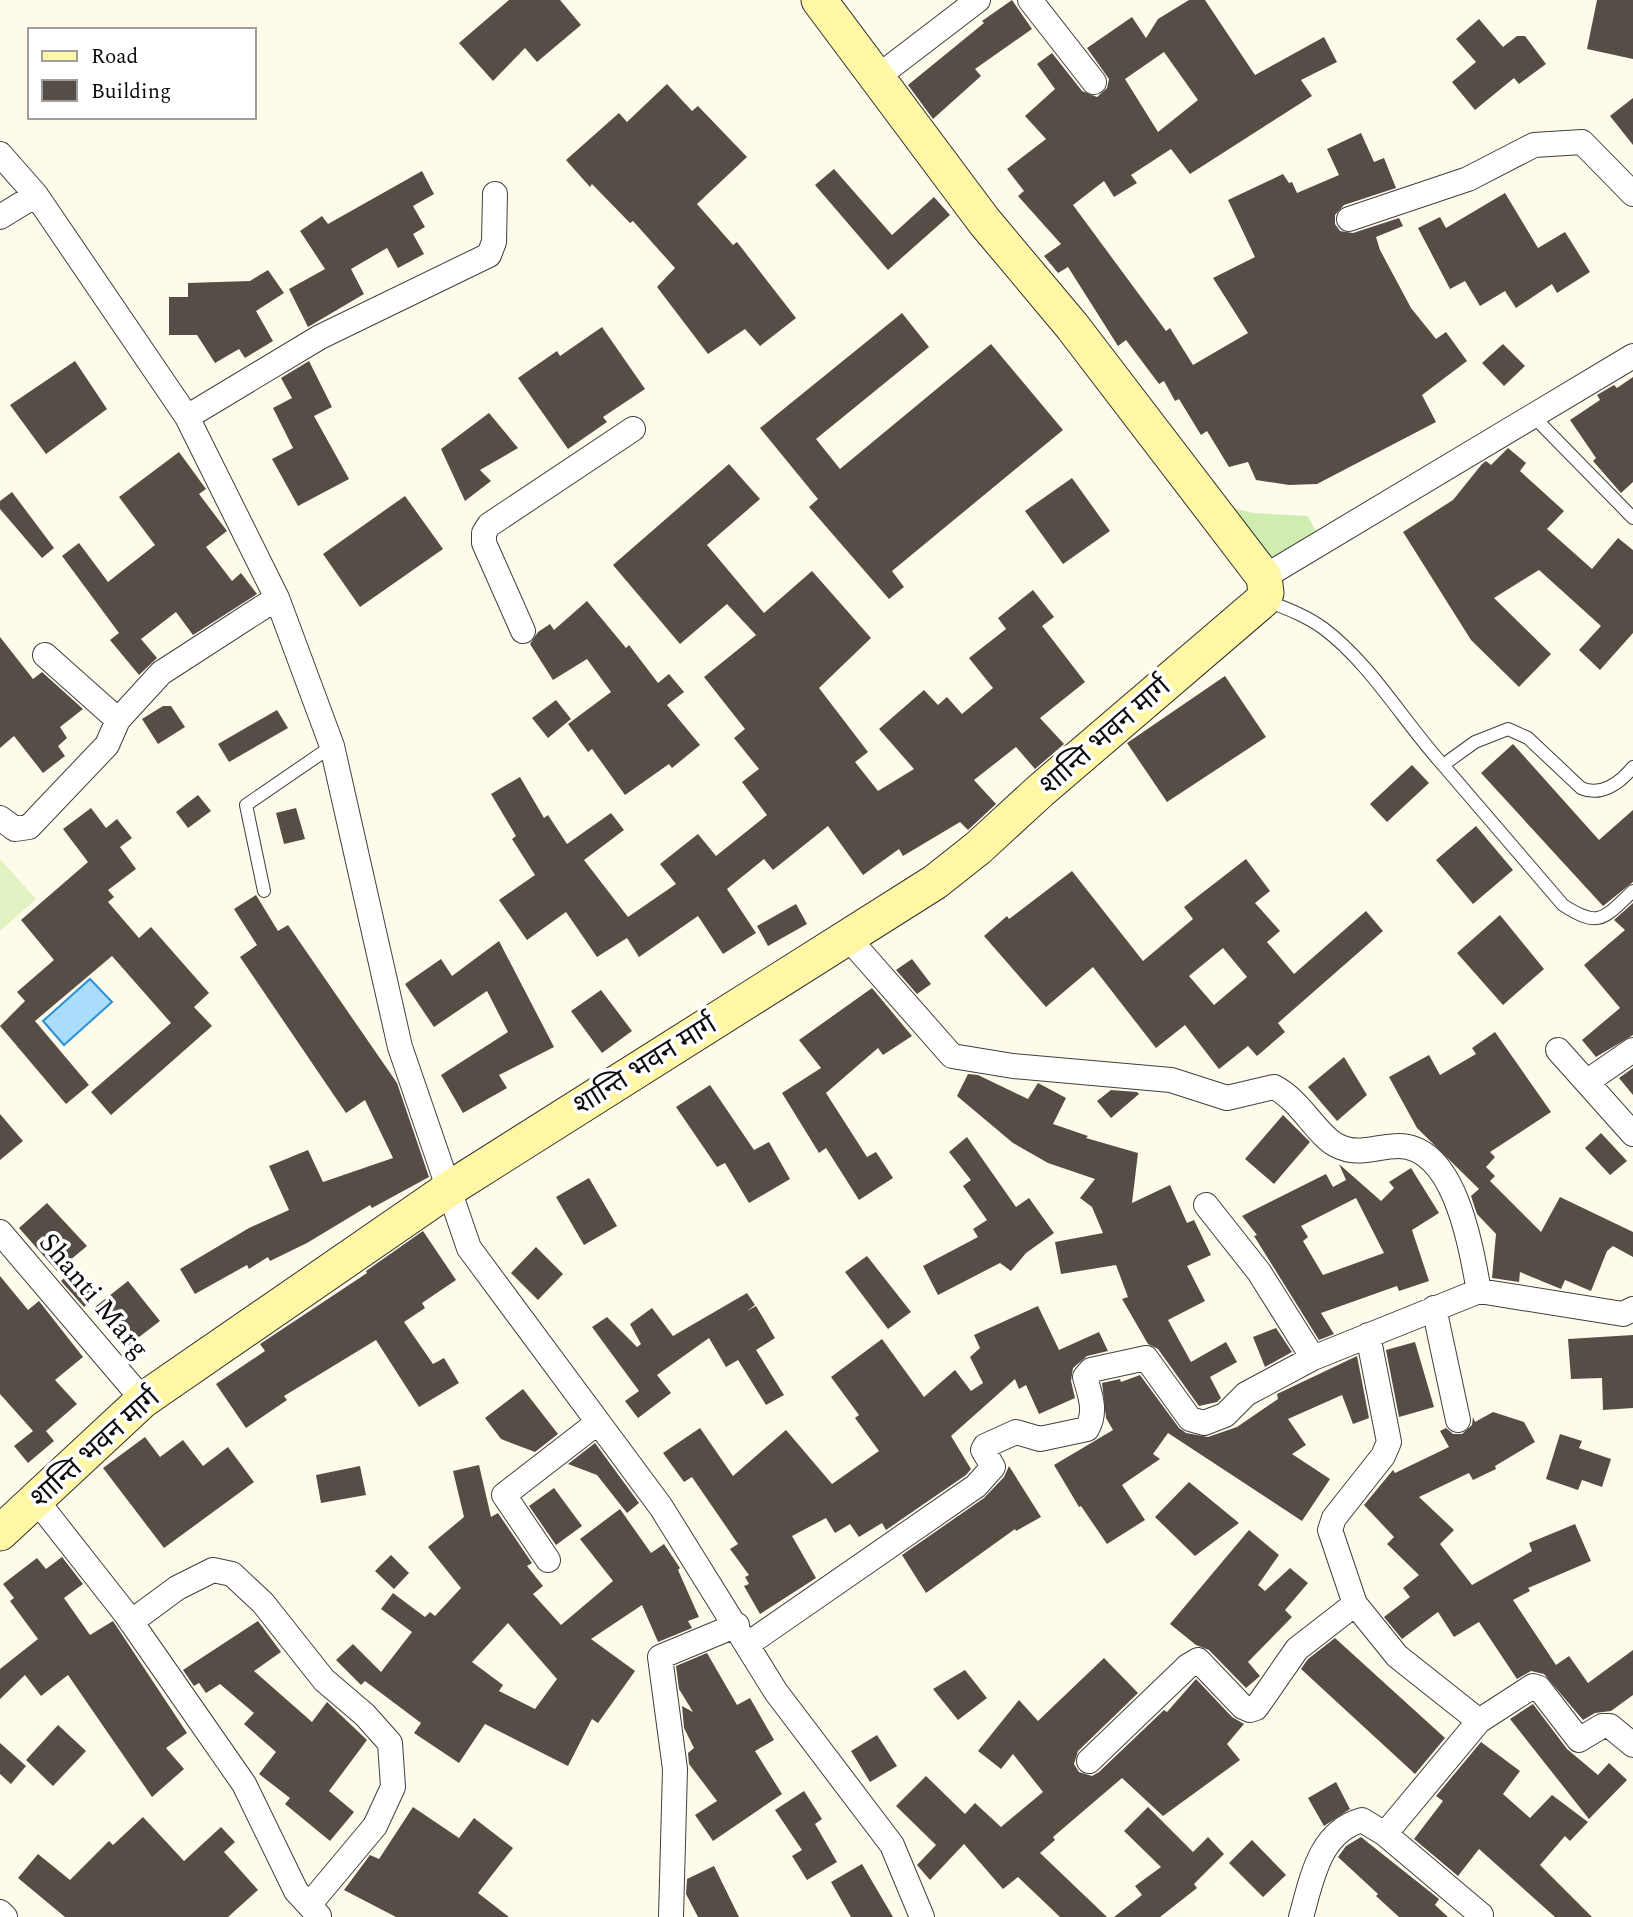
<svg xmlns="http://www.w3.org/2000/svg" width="1633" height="1917" viewBox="0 0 1633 1917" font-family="Spectral,'Noto Sans Devanagari',serif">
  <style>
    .green { fill: #cfedb1 }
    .pitch { fill: #e2f3c3 }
    .water { fill: #aadcfc; stroke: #2a90da; stroke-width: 2 }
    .building { fill: #564d47; fill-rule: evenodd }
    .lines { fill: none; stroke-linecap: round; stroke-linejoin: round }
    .lane-casing { stroke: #3f3f3f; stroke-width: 14 }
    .street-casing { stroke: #3f3f3f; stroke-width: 26 }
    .secondary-casing { stroke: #2e2e2e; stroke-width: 37 }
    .lane { stroke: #fff; stroke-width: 12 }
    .street { stroke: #fff; stroke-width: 24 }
    .secondary { stroke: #fff7a6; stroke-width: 35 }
    .labels { text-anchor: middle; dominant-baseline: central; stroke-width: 7; stroke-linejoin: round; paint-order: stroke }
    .street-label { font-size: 28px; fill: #0c0c0c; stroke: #fff }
  </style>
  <rect width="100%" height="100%" fill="#fffbeb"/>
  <!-- green -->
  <path class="green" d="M1216,503L1253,513L1308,516L1317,534L1265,561Z"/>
  <!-- pitch -->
  <path class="pitch" d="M0,859L36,899L0,931Z"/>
  <!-- water -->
  <path class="water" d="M90,979L112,1002L64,1045L43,1021Z"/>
  <!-- building -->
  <path class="building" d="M509,0H560L581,25L537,62L525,48L493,81L459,43Z
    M1012,0L1032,29L975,69L981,76L933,119L908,85L984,23L982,21Z
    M1189,0H1205L1255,75L1324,37L1337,62L1301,80L1312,96L1190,174L1171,149L1131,175L1137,183L1114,197L1104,181L1073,205L1166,331L1170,328L1193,365L1248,333L1213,278L1255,257L1228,200L1283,174L1289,183L1292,182L1297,193L1339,175L1327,149L1361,133L1374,162L1384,158L1396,188L1344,205L1335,215V224L1340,231L1353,233L1399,218L1403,226L1376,237L1380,250L1411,308L1436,339L1446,332L1467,361L1422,395L1436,422L1317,484L1289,485L1256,480L1248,462L1229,467L1207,431L1201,435L1179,399L1175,401L1164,381L1159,384L1126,340L1118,346L1068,267L1058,273L1044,256L1061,244L1018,196L1024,191L1007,169L1046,139L1025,116L1055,89L1037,64L1052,53L1082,91L1097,97L1107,88L1109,79L1087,48L1132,17L1146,38L1158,19ZM1164,52L1198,100L1158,132L1125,79Z
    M1597,0H1633V59L1587,49Z
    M1479,19L1503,47L1517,36H1525L1546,64L1519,84L1514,78L1475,110L1452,82L1476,62L1456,39Z
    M667,84L692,111L698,106L747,157L697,204L733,245L737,242L796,318L760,346L745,329L708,354L657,287L675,268L633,221L630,223L592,184L590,187L566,160L619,113L627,122Z
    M1633,98V145L1610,116Z
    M834,169L892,235L934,197L950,215L888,270L815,185Z
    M422,171L434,194L413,206L425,227L413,234L424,254L398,268L387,248L351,269L364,294L308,327L289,289L325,269L300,231L322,216L328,224Z
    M1505,193L1538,248L1565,232L1590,272L1557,293L1552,284L1516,308L1505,291L1480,306L1465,281L1450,289L1418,228L1440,217L1446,228Z
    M268,270L284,293L256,311L273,341L245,358L239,349L215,363L197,335H169V297H188V283L250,281Z
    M902,313L929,347L816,439L840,469L991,344L1063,430L892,571L904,587L889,599L809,507L818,499L760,428Z
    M602,327L645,389L603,417L607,422L568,449L518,378L557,351L560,356Z
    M1503,344L1525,366L1504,386L1482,363Z
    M75,361L107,409L46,454L10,405Z
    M309,361L332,407L314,416L349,479L298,506L272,459L293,448L273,408L292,398L281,378Z
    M1633,377V482L1621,493L1593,461L1596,458L1570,420L1600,400L1597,395L1614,385L1617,388Z
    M489,413L518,448L480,470L491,481L465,501L441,449Z
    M1508,448L1526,463L1520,471L1564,511L1547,529L1592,569L1618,538L1633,550V633L1600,670L1579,650L1601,626L1539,570L1494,598L1551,654L1519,687L1471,640L1403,532L1453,500L1482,464L1486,461L1491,465Z
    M179,452L206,489L199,494L227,531L206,547L232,581L241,573L257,594L193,635L176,612L141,639L157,658L139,675L110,640L119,633L62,556L79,543L108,582L155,545L119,497Z
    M729,464L760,499L707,545L764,613L812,571L871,638L819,688L868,752L855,762L878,791L914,769L879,729L924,690L938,705L947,697L962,714L993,688L969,658L1006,629L998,618L1033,590L1054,617L1042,626L1085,682L1040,718L1064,744L1035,769L1016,747L974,780L996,804L968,830L960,822L903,856L899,849L863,875L828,826L773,870L764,859L727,889L756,933L723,954L698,916L639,957L627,938L597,957L566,912L527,940L499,900L535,875L512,839L516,836L491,794L520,777L544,818L548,815L567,844L611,813L624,830L584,860L628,917L676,884L660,864L698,834L716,856L767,815L742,782L759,769L734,738L745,729L704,677L756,635L727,604L680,644L613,565Z
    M1072,478L1110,531L1063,564L1025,511Z
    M12,492L54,548L42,558L0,509V501Z
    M405,496L443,549L360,607L323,554Z
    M587,601L626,648L629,645L658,683L669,674L684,692L667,705L700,745L672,768L669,764L625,795L592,749L588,752L568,724L611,692L587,659L553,680L530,644L538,632L550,624L554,630Z
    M0,637L33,679L42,672L83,709L60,727L67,738L58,746L65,756L43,773L14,736L0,748Z
    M1225,676L1266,737L1167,802L1127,743Z
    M556,700L571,719L548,738L532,718Z
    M163,706H171L185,727L158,744L142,719Z
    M277,710L288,728L229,762L218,744Z
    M1513,744L1599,840L1633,810V882L1603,906L1481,773Z
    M1412,765L1429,783L1387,822L1370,804Z
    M198,795L211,811L188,828L176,812Z
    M91,808L106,828L117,819L132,838L120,847L136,869L108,890L114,897L108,902L139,938L151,927L209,993L194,1007L212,1026L111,1115L91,1092L171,1023L112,956L35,1021L89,1085L66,1104L0,1026L25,1001L17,992L54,960L21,920L88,862L63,829Z
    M296,808L305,839L284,844L276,813Z
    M1476,826L1513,870L1473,904L1436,860Z
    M1246,859L1270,891L1255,903L1280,931L1267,942L1294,974L1366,911L1383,931L1278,1023L1285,1032L1257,1056L1248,1046L1219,1069L1185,1025L1156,1048L1093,967L1046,1007L984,936L1007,916L1009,919L1072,871L1143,961L1193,919L1184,907ZM1223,948L1247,977L1214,1005L1189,976Z
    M256,895L278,931L288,925L397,1083L429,1177L372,1208L370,1205L307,1243L270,1261L268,1257L249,1269L247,1265L195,1294L180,1269L249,1228L289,1210L269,1166L308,1150L323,1182L393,1158L365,1100L346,1113L240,957L257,945L234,909Z
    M1633,903V1035L1596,1057L1582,1040L1620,1008L1584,965L1625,930L1614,920Z
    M796,904L807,924L768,946L757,926Z
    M1500,915L1544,969L1503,1005L1457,953Z
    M499,941L554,1047L499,1075L507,1088L463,1113L441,1075L508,1032L487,991L434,1027L405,984L441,959L452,976Z
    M912,959L931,984L917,994L896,970Z
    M872,988L912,1036L883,1055L878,1048L826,1093L867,1157L876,1152L893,1178L859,1200L826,1148L819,1153L782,1093L821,1068L799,1040Z
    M601,990L632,1031L602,1053L571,1011Z
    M1495,1032L1551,1112L1490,1152L1495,1157L1486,1167L1495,1176L1490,1181L1541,1232L1560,1197L1633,1232V1257L1613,1246L1607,1251L1591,1291L1565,1280L1561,1289L1520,1272L1519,1282L1492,1278L1496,1234L1477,1214L1471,1196L1479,1189L1417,1128L1389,1077L1429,1055L1440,1075L1476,1054L1472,1048Z
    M1344,1057L1367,1095L1337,1121L1308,1087Z
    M1633,1068V1095L1619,1078Z
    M968,1074L978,1075L1028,1099L1038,1083L1066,1098L1053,1124L1088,1136L1086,1138L1138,1153L1132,1203L1170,1185L1187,1223L1194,1220L1211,1255L1187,1266L1205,1301L1168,1320L1191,1362L1226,1342L1237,1362L1210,1377L1221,1398L1217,1402L1199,1406L1158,1349L1148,1344L1122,1299L1128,1297L1116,1265L1061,1274L1055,1242L1103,1233L1092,1207L1080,1198L1095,1179L1048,1163L1013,1143L957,1096Z
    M710,1085L754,1150L769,1142L790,1179L749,1203L725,1163L717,1167L676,1107Z
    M1111,1090L1137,1092L1139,1094L1111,1118L1097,1101Z
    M0,1114L23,1141L0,1160Z
    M1283,1115L1310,1142L1274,1184L1245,1159Z
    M1601,1133L1627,1161L1610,1175L1585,1148Z
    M967,1137L1016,1207L1029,1198L1054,1233L1026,1253L1011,1271L1000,1263L938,1295L923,1266L978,1237L973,1229L987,1220L963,1186L971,1180L949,1152Z
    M1339,1164L1381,1201L1394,1188L1389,1182L1411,1168L1439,1213L1412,1230L1429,1281L1399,1291L1397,1286L1321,1313L1334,1334L1319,1340L1254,1236L1257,1235L1242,1216L1326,1174L1333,1187L1346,1180ZM1356,1198L1384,1253L1323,1275L1303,1241L1308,1237L1301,1226Z
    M589,1178L617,1226L584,1245L556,1197Z
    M47,1203L87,1246L57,1271L19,1228Z
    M423,1231L456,1280L422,1303L425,1308L404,1322L433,1364L444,1358L459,1383L419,1407L376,1340L284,1396L287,1400L246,1428L216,1384L265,1351L260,1344L367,1273L366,1271Z
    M536,1247L563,1274L538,1300L511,1273Z
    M867,1256L911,1312L888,1329L845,1272Z
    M76,1267L99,1293L84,1307L61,1281Z
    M0,1276L28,1310L39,1301L83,1357L55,1380L77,1404L46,1431L54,1441L28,1463L14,1446L33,1431L0,1394Z
    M128,1281L160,1321L126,1347L95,1307Z
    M747,1293L755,1305L747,1311L756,1306L775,1338L756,1350L784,1395L766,1405L738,1360L726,1367L709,1338L657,1375L671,1393L638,1418L625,1401L639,1391L592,1327L607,1317L637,1347L641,1344L630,1324L652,1308L673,1336Z
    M1038,1306L1059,1350L1099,1332L1108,1351L1087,1356L1073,1368L1071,1381L1075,1398L1039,1414L1026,1385L1019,1389L1015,1379L951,1436L971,1469L966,1475L886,1530L882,1523L859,1537L850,1524L835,1533L826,1518L792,1536L816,1578L760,1614L744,1586L749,1584L745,1577L749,1575L730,1549L738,1544L692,1477L684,1482L663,1453L700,1428L733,1476L786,1430L832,1484L879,1451L855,1418L859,1415L831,1377L882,1339L924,1397L955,1370L971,1391L983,1383L970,1357L980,1348L974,1335Z
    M1276,1328L1292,1352L1265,1367L1253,1337Z
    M1633,1335V1408L1603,1410L1602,1378L1571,1379L1568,1339Z
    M1415,1342L1434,1407L1399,1417L1386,1350Z
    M1357,1356L1369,1418L1353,1424L1342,1395L1288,1419L1306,1445L1292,1454L1330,1479L1302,1521L1168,1433L1153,1454L1160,1459L1122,1485L1145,1520L1107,1544L1081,1506L1079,1507L1054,1465L1113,1430L1106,1418L1102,1383L1120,1379L1121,1382L1140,1375L1179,1428L1186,1433L1208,1437L1237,1427L1278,1399L1277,1394Z
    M523,1389L558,1434L535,1452L501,1439L485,1418Z
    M1493,1412L1524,1422L1535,1442L1495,1466L1496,1469L1473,1480L1469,1473L1419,1497L1454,1530L1440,1544L1472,1585L1532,1551L1529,1543L1575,1524L1591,1561L1528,1588L1530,1591L1513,1600L1556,1665L1569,1656L1588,1683L1633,1650V1695L1611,1711L1595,1713L1583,1720L1544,1674L1531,1671L1517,1679L1479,1622L1454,1637L1438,1612L1402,1639L1384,1617L1410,1597L1403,1588L1419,1575L1387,1544L1394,1537L1364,1505L1393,1470L1395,1473L1449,1447L1440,1431L1446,1428L1453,1434H1462L1472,1425L1473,1417L1475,1422Z
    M1560,1434L1582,1441L1579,1448L1611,1459L1602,1487L1582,1480L1578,1490L1546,1479Z
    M145,1437L160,1457L183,1440L203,1466L228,1447L254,1482L164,1548L103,1468Z
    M595,1443L639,1503L627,1513L597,1475L568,1464Z
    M479,1465L491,1517L498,1513L532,1563L527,1566L543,1586L533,1594L561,1625L613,1581L580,1539L620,1509L651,1553L664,1544L680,1568L678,1570L699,1617L688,1621L692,1628L658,1642L642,1605L591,1639L635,1671L598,1723L592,1719L568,1766L485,1724L459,1763L414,1733L421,1723L365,1681L361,1685L336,1660L353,1644L381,1672L412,1632L381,1609L393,1593L425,1617L430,1612L435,1616L461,1588L428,1547L464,1517L453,1471ZM508,1623L557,1679L535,1709L499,1691L503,1685L472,1662Z
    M360,1466L366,1495L321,1503L316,1475Z
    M1009,1466L1041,1517L1016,1531L1015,1529L926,1593L902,1555L984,1498L1004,1477Z
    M1189,1482L1239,1523L1195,1556L1155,1517Z
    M554,1488L582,1526L556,1545L529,1506Z
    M1249,1530L1279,1555L1258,1585L1265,1591L1290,1568L1308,1583L1285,1610L1292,1617L1248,1662L1260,1676L1246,1688L1209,1650L1196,1645L1170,1624Z
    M391,1555L409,1573L394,1589L375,1571Z
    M62,1557L83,1584L64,1598L90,1635L113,1621L187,1733L166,1748L184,1769L152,1797L68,1675L41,1696L25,1675L0,1699V1669L38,1639L10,1601L14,1598L3,1584L37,1558L46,1569Z
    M258,1621L281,1652L254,1671L312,1722L327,1702L367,1740L329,1791L354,1812L330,1841L285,1804L290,1798L259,1774L276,1752L244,1724L254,1713L220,1684L206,1693L199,1683L194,1686L183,1670Z
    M1335,1638L1445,1738L1415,1774L1301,1669L1308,1659Z
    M707,1653L737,1705L750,1698L774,1740L755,1751L782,1794L713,1841L695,1815L717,1801L689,1764L688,1753L694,1748L684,1728L682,1706L693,1712L679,1689L676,1666Z
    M1104,1658L1138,1693L1078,1751L1074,1764L1079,1772L1092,1776L1099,1772L1164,1710L1167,1712L1196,1679L1232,1717L1244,1724L1227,1744L1240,1760L1163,1816L1122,1778L1053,1837L1055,1840L1040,1853L1107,1917H1060L1018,1877L1003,1889L964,1844L930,1880L917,1865L936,1845L896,1806L926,1776L965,1814L975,1803L1001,1827L1043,1792L1013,1754L1001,1769L978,1751L1019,1700L1038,1721Z
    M965,1670L987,1698L958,1720L933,1689Z
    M1533,1704L1567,1749L1598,1775L1609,1763L1627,1780L1589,1819L1510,1719Z
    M58,1725L86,1751L53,1786L26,1760Z
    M877,1735L897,1766L870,1782L851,1751Z
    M1481,1742L1520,1771L1503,1794L1530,1818L1552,1795L1588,1822L1570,1841L1565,1836L1540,1865L1592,1917H1555L1479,1849L1458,1876L1414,1839L1443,1801L1436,1796Z
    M0,1743L26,1766L11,1784L0,1774Z
    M1336,1782L1350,1809L1324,1826L1308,1798Z
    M804,1791L822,1819L815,1824L837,1862L807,1880L792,1856L802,1850L775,1810Z
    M413,1807L459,1838L474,1818L513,1848L478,1893L509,1917H396L344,1890L370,1855L379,1859Z
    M1148,1807L1193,1852L1208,1837L1224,1854L1194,1884L1197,1888L1160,1917H1114L1142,1895L1135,1886L1161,1867L1124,1831Z
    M143,1817L184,1861L221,1827L235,1842L224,1852L258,1890L228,1917H65L18,1878L38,1854L70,1880L109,1841L113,1845Z
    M1361,1837L1439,1899L1435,1905L1448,1917H1399L1376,1896L1378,1894L1338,1857L1346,1846Z
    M1252,1840L1286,1875L1263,1897L1229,1863Z
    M862,1864L893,1917H851L831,1882Z
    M714,1866L739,1917H698L686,1894L687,1879Z"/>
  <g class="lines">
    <defs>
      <path id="lane" d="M1532,415L1633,518
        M1265,600C1285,608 1305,615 1323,628C1371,664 1403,721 1443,765L1475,742L1508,729L1528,738L1581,788C1601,797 1620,783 1633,767
        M1443,765L1563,905C1600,929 1604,918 1633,891
        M264,891L246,805L332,746"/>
      <path id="street" d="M1030,0L1094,82
        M876,78L978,0
        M0,154L36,195L187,417L277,598L332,746L400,1047L469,1248L661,1507L776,1692L892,1845L922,1917
        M0,217L36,195
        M1349,219L1468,179L1534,145L1582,142L1633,194
        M187,417L320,337L489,255L494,242L495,194
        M1264,577L1633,356
        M523,631L484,543V533L489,525L633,429
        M45,655L118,720L161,673L277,598
        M0,818L15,829L29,827L107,745L118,720
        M849,939L952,1056L1013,1066L1171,1080L1227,1098L1274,1087C1300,1100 1317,1135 1336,1145C1358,1157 1376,1146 1399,1146C1456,1147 1471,1249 1479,1291
        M1558,1050L1633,1134
        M1588,1081L1633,1050
        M1206,1205L1259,1272L1313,1358
        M0,1232L143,1400
        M1434,1308L1458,1420
        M1368,1335L1389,1442L1383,1456L1334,1518L1330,1530L1355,1604L1397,1656L1479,1721L1533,1686L1539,1688L1579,1740L1602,1726H1610L1633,1745
        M37,1501L125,1613L244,1784L296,1891L319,1916
        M548,1560L504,1495L597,1423
        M131,1622L177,1588L213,1570L232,1574L263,1603L324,1680L365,1715L390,1743L393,1787L375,1826L309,1905
        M748,1644L976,1486L993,1467L983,1450L985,1446L1016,1432L1040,1439L1087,1429C1097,1411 1090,1395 1085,1377L1091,1370L1146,1358L1190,1419L1204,1423L1225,1415L1246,1394L1313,1358L1479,1291L1623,1314L1633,1309
        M1089,1761L1188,1666L1198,1660L1243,1707L1250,1710L1256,1708L1297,1649L1355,1604
        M1385,1834L1481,1915
        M0,1912L5,1917
        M671,1917L675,1769L660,1657L737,1625
        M1301,1917C1312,1879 1319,1832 1362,1820L1385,1834L1479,1721"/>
      <path id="secondary" d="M0,1533L143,1400L449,1189L935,882L978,848L1040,791L1263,600L1266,593L1264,577L1072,326L984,221L819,0"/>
    </defs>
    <!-- lane casing -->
    <use href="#lane" class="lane-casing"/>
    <!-- street casing -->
    <use href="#street" class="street-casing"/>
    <!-- secondary casing -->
    <use href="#secondary" class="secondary-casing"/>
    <!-- lane -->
    <use href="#lane" class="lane"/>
    <!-- street -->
    <use href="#street" class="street"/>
    <!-- secondary -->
    <use href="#secondary" class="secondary"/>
  </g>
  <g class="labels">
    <!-- street labels -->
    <g class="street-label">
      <text transform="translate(1105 736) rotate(-41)">शान्ति भवन मार्ग</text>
      <text transform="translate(645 1065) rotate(-32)">शान्ति भवन मार्ग</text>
      <text transform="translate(94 1296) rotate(50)">Shanti Marg</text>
      <text transform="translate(95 1448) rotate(-42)">शान्ति भवन मार्ग</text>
    </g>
  </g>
  <!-- legend -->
  <rect x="28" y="28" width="228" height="91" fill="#ffffff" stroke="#9e9e9e" stroke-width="2"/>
  <rect x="42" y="51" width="35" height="10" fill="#fff7a6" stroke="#9e9e9e" stroke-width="2"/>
  <text x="91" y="63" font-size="21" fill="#0c0c0c">Road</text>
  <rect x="42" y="80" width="35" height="21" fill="#564d47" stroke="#9e9e9e" stroke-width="2"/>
  <text x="91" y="98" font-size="21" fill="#0c0c0c">Building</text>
</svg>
